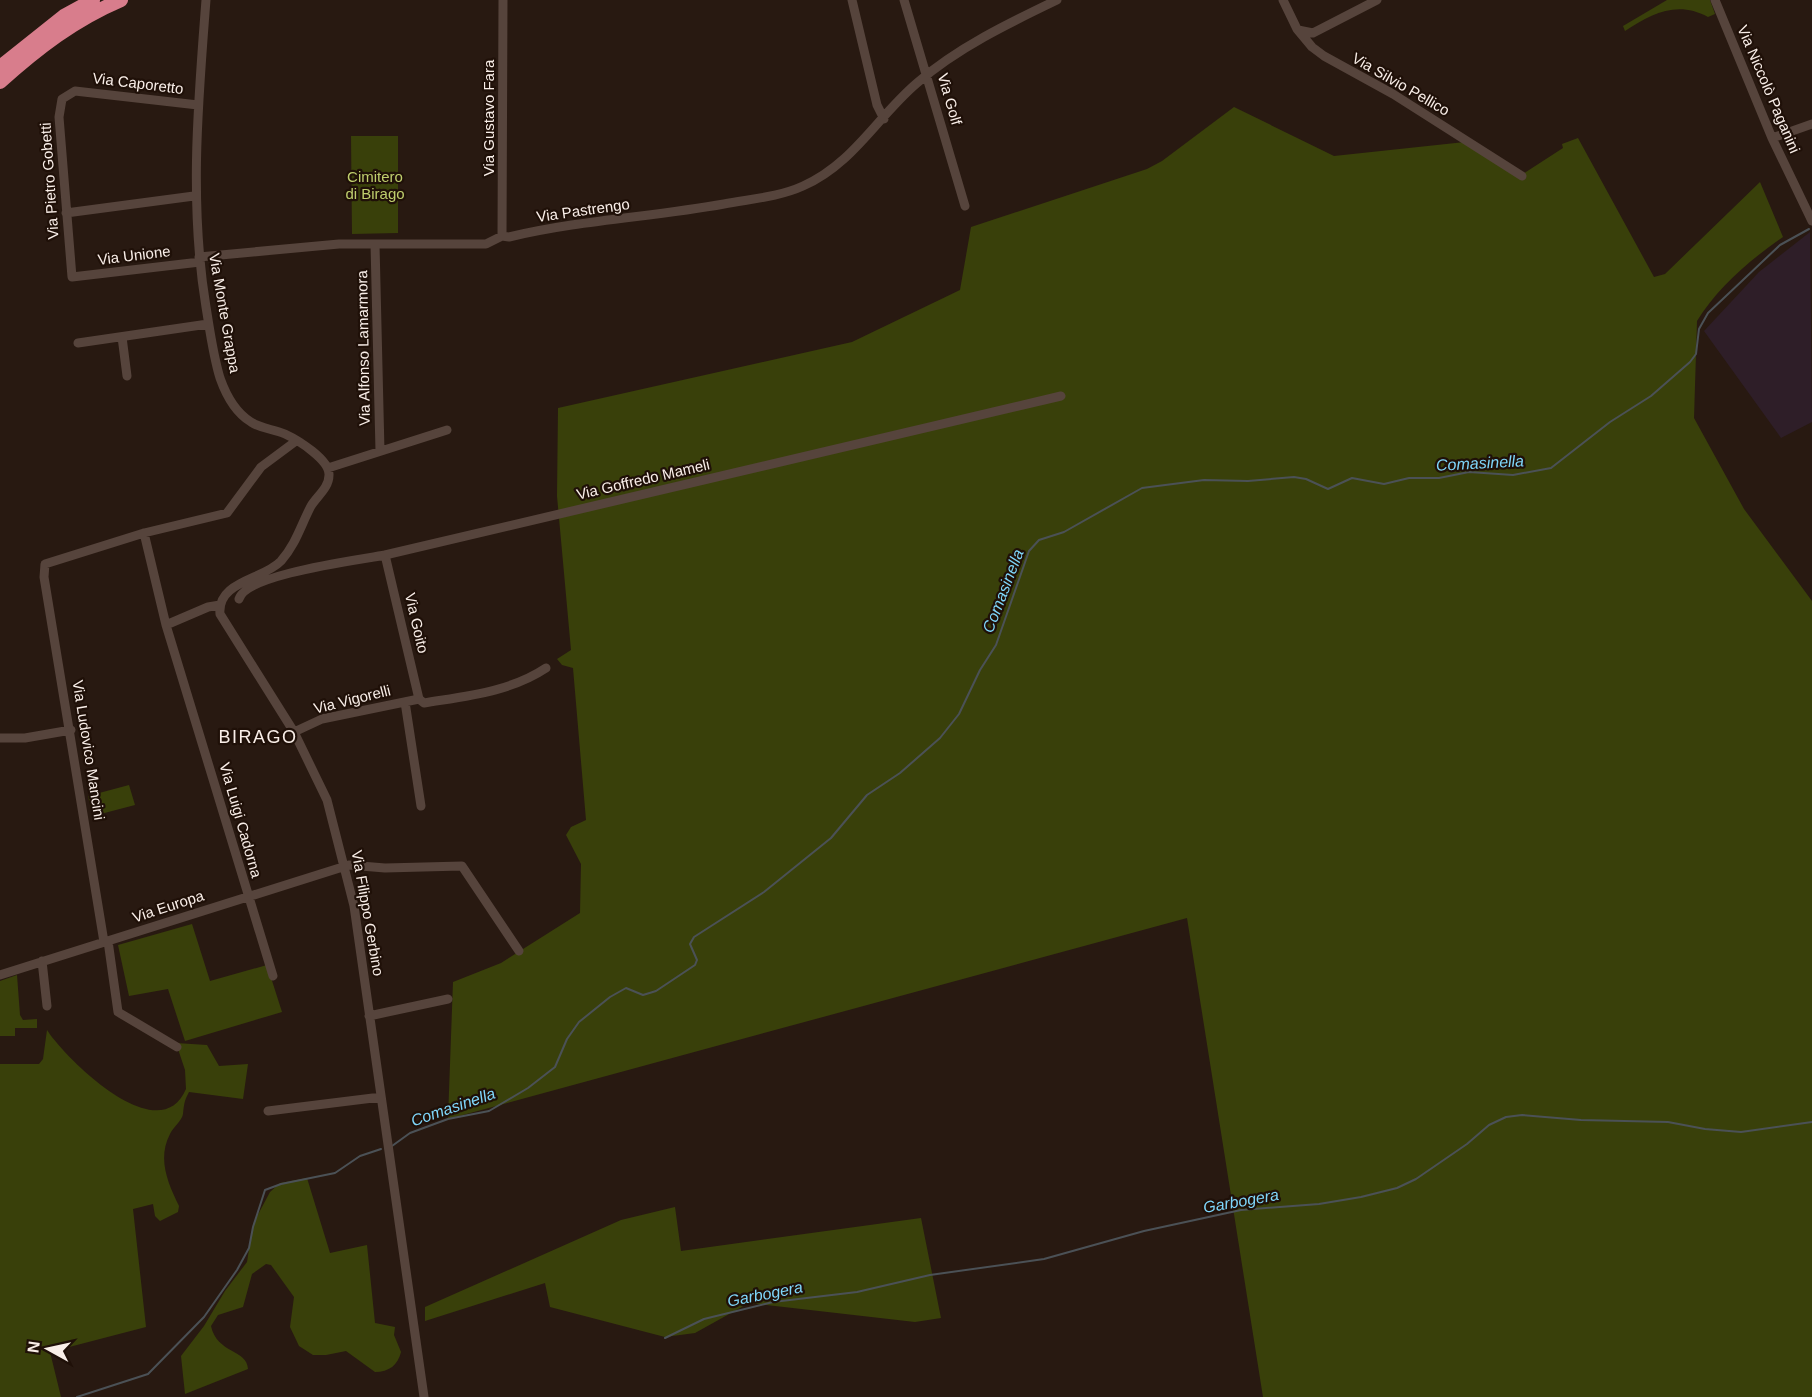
<svg xmlns="http://www.w3.org/2000/svg" width="1812" height="1397" viewBox="0 0 1812 1397" font-family="Arial,sans-serif">
  <style>
    .industrial { fill: #2e1e28 }
    .green { fill: #39400a }
    .lines { fill: none; stroke-linecap: round; stroke-linejoin: round }
    .stream { stroke: #4b5156; stroke-width: 2 }
    .minor { stroke: #56443c; stroke-width: 9 }
    .highway { stroke: #d87d8c; stroke-width: 14 }
    .labels { text-anchor: middle; dominant-baseline: central; stroke-width: 4.5; stroke-linejoin: round; paint-order: stroke }
    .street-label { font-size: 15px; fill: #f9eee8; stroke: #1f1008 }
    .park-label { font-size: 15px; fill: #bfce6d; stroke: #1f1008 }
    .water-label { font-size: 16px; font-style: italic; fill: #7fd6fa; stroke: #1f1008 }
    .quarter-label { font-size: 18px; letter-spacing: 1.5px; fill: #f9eee8; stroke: #1f1008 }
  </style>
  <rect width="100%" height="100%" fill="#281911"/>
  <!-- industrial -->
  <path class="industrial" d="M1810,232L1812,422L1781,438L1704,331L1759,272Z"/>
  <!-- green -->
  <path class="green" d="M1667,0H1710L1715,14L1708,17C1677,0 1651,14 1625,31L1623,26Z
    M1234,107L1334,156L1465,142L1523,174L1563,148L1562,144L1578,138L1654,277L1665,274L1760,182L1783,237C1751,259 1717,288 1697,321L1694,418L1744,509L1812,601V1397H1263L1187,918L448,1119L453,982L501,963L580,913L581,864L566,835L571,827L586,820L573,668L562,665L557,659L571,650L557,496L558,408L852,342L960,290L971,227L1147,169L1162,161Z
    M351,136H398V233L352,234Z
    M129,785L135,805L93,816L88,796Z
    M192,924L210,981L267,965L282,1012L185,1041L168,989L129,996L118,945Z
    M17,975L20,1015L23,1020L37,1019V1028H15V1036H0V981Z
    M47,1030C65,1058 159,1152 186,1089L185,1070L176,1043L207,1045L219,1066L248,1064L243,1099L189,1092C184,1101 184,1105 183,1114C182,1121 173,1127 170,1134C157,1159 168,1183 179,1206L178,1212L160,1221L155,1216L153,1204L133,1209L146,1327L50,1352L61,1397H0V1064H39L43,1059Z
    M307,1178L330,1253L367,1245L375,1323L395,1327L394,1335L401,1352C398,1365 389,1372 375,1372L346,1351L326,1355H313L299,1346L290,1327L294,1297L271,1265L266,1264L252,1274L243,1307L218,1315L211,1326C217,1354 247,1349 248,1369L185,1394L181,1356L204,1326L225,1291L247,1262L253,1224L270,1192L280,1183Z
    M675,1207L681,1251L921,1218L941,1318L915,1322L749,1303L695,1333L665,1337L550,1307L545,1283L425,1321V1307L621,1220Z"/>
  <g class="lines">
    <!-- stream -->
    <path class="stream" d="M392,1146L410,1133L448,1119L489,1111L528,1088L555,1067L567,1039L579,1022L610,997L626,988L643,995L656,991L695,965L697,960L690,944L694,937L764,892L831,838L867,795L900,773L940,738L959,714L980,670L996,645L1029,551L1039,540L1064,532L1142,488L1204,480L1248,481L1294,477L1306,479L1328,489L1352,478L1384,484L1409,478H1439L1469,472L1513,475L1551,468L1610,422L1651,396L1690,362L1696,354L1699,329L1708,313L1780,245L1809,229
      M665,1338L704,1319L773,1302L857,1292L930,1275L1044,1259L1144,1231L1241,1210L1319,1204L1361,1197L1397,1188L1416,1179L1467,1144L1489,1125L1506,1117L1522,1115L1581,1120L1668,1122L1705,1129L1741,1132L1812,1122
      M77,1397L148,1374L204,1317L237,1270L249,1248L253,1227L265,1190L281,1184L335,1173L360,1156L381,1149"/>
    <!-- minor -->
    <path class="minor" d="M206,0C198,103 189,204 206,307C210,331 213,355 220,378C226,395 236,413 251,422C261,429 274,429 285,434C298,440 330,460 329,475C329,488 317,496 311,506C301,525 296,544 281,561C263,580 217,581 220,614L294,732L327,800L354,906L424,1397
      M852,0L877,105L884,119
      M904,0L965,206
      M1283,0L1297,29L1312,47L1324,56L1393,94L1522,176
      M1715,0L1772,138L1812,221
      M1298,30L1313,33L1377,0
      M198,105L75,91L62,99L59,117L72,277L200,262
      M1772,138L1812,124
      M66,213L194,196
      M502,236L503,0
      M375,244L380,451
      M199,257L339,244H486L502,236L509,237C580,220 652,217 724,204C750,199 779,197 803,186C853,164 877,117 917,83C957,48 1009,23 1057,0
      M122,337L127,376
      M78,343L208,324
      M328,468L447,430
      M144,533L166,625L273,976
      M385,555L419,699
      M239,599C246,574 359,560 385,555L1061,396
      M166,625L208,607L220,605
      M419,699L424,703C466,696 510,692 546,668
      M405,702L421,806
      M294,732L322,719L419,699
      M0,738H25L71,730
      M108,941L118,1012L177,1047
      M104,942L44,577L45,564L144,533L227,513L261,467L296,441
      M42,961L47,1006
      M0,975L349,865L385,868L462,866L519,951
      M369,1016L448,999
      M268,1111L381,1097"/>
    <!-- highway -->
    <path class="highway" d="M0,67L64,16L93,0
      M0,82C38,48 74,20 121,0"/>
  </g>
  <g class="labels">
    <!-- street labels -->
    <g class="street-label">
      <text transform="translate(138 83) rotate(7)">Via Caporetto</text>
      <text transform="translate(1401 84) rotate(30)">Via Silvio Pellico</text>
      <text transform="translate(1769 89) rotate(67)">Via Niccolò Paganini</text>
      <text transform="translate(950 99) rotate(74)">Via Golf</text>
      <text transform="translate(488 118) rotate(-90)">Via Gustavo Fara</text>
      <text transform="translate(49 181) rotate(-94)">Via Pietro Gobetti</text>
      <text transform="translate(583 210) rotate(-8)">Via Pastrengo</text>
      <text transform="translate(134 255) rotate(-7)">Via Unione</text>
      <text transform="translate(225 313) rotate(80)">Via Monte Grappa</text>
      <text transform="translate(363 348) rotate(-91)">Via Alfonso Lamarmora</text>
      <text transform="translate(643 479) rotate(-13)">Via Goffredo Mameli</text>
      <text transform="translate(417 623) rotate(77)">Via Goito</text>
      <text transform="translate(352 699) rotate(-14)">Via Vigorelli</text>
      <text transform="translate(89 750) rotate(81)">Via Ludovico Mancini</text>
      <text transform="translate(241 820) rotate(74)">Via Luigi Cadorna</text>
      <text transform="translate(168 906) rotate(-18)">Via Europa</text>
      <text transform="translate(368 913) rotate(80)">Via Filippo Gerbino</text>
    </g>
    <!-- park labels -->
    <g class="park-label">
      <text x="375" y="176">Cimitero<tspan x="375" dy="17">di Birago</tspan></text>
    </g>
    <!-- water labels -->
    <g class="water-label">
      <text transform="translate(1480 463) rotate(-3)">Comasinella</text>
      <text transform="translate(1003 591) rotate(-69)">Comasinella</text>
      <text transform="translate(453 1107) rotate(-19)">Comasinella</text>
      <text transform="translate(1241 1201) rotate(-10)">Garbogera</text>
      <text transform="translate(765 1294) rotate(-11)">Garbogera</text>
    </g>
    <!-- quarter labels -->
    <g class="quarter-label">
      <text x="258" y="737">BIRAGO</text>
    </g>
  </g>
  <!-- north arrow -->
  <g transform="translate(48 1349) rotate(278)" stroke="#1f1008" stroke-width="4.5" paint-order="stroke">
  <path d="M0-4.5L10 22L0 15L-10 22Z" fill="#f9eee8"/>
  <text y="-9" font-size="16" font-weight="bold" text-anchor="middle" fill="#f9eee8">N</text>
  </g>
</svg>
